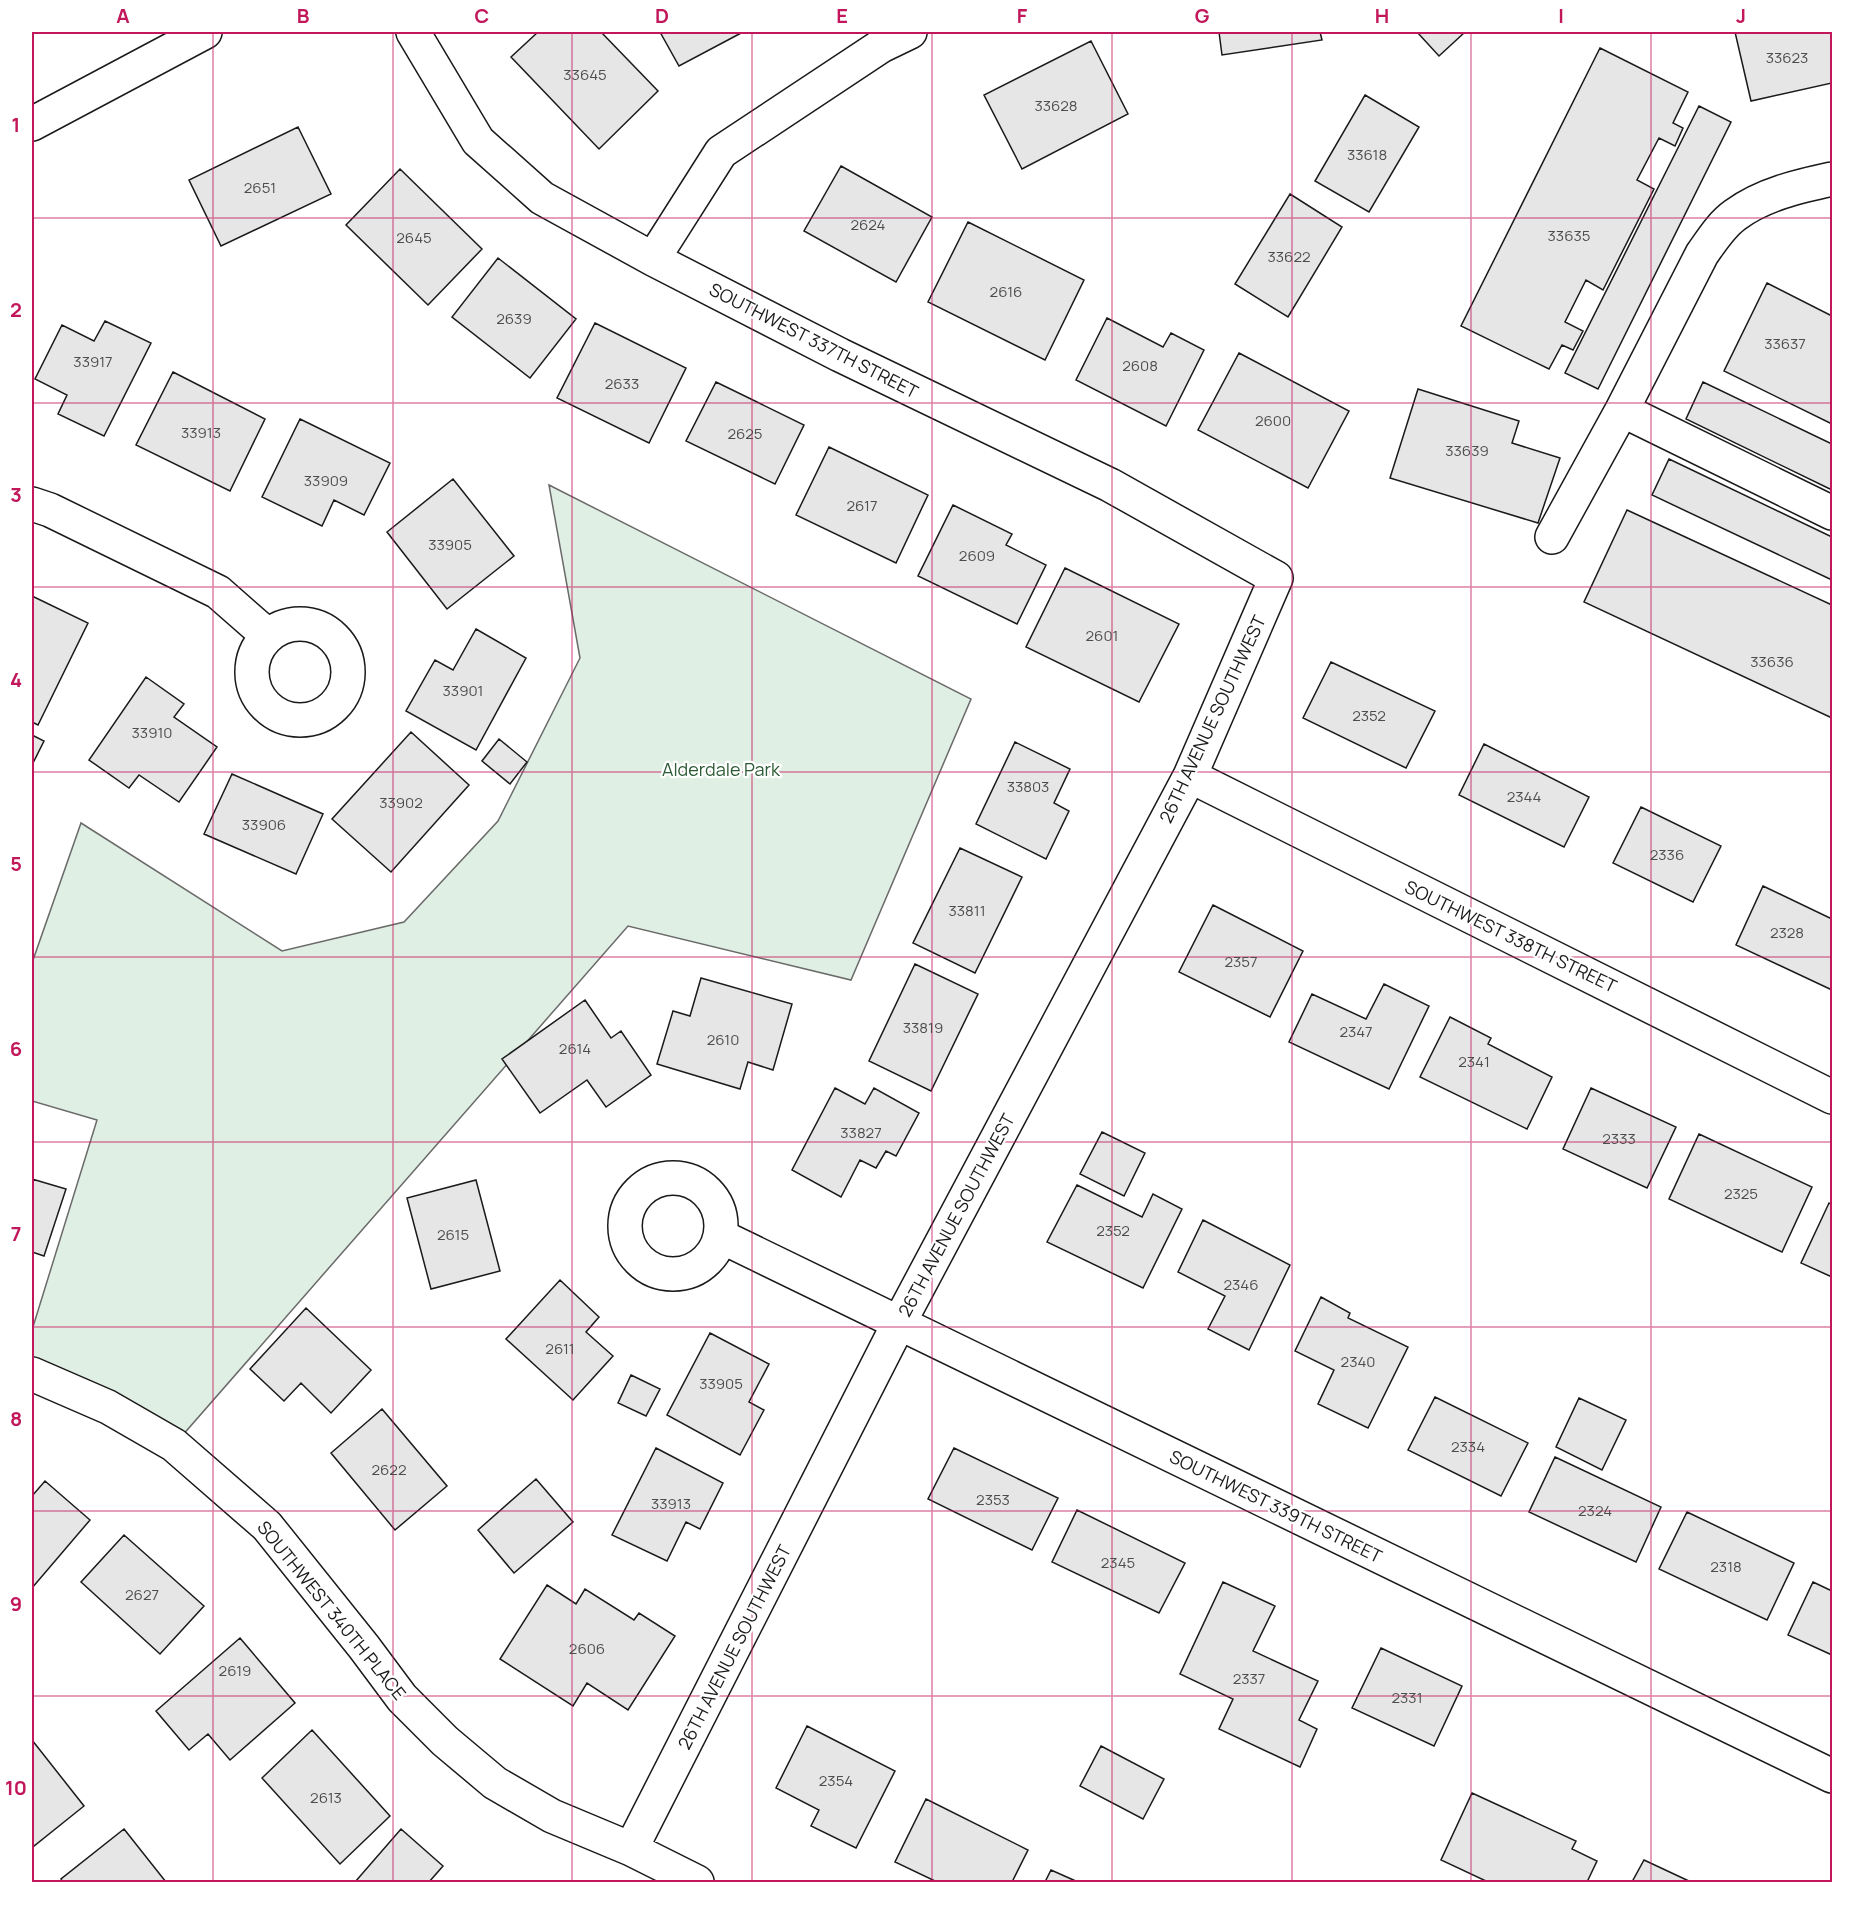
<svg xmlns="http://www.w3.org/2000/svg" width="1864" height="1914" viewBox="0 0 1864 1914" font-family="Manrope,sans-serif">
  <style>
    .green { fill: #e0efe3; stroke: #6a6a6a; stroke-width: 1.5 }
    .building { fill: #e6e6e6; stroke: #1a1a1a; stroke-width: 1.5 }
    .lines { fill: none; stroke-linecap: round; stroke-linejoin: round }
    .minor-casing { stroke: #1a1a1a; stroke-width: 36 }
    .major-casing { stroke: #1a1a1a; stroke-width: 36 }
    .minor { stroke: #fff; stroke-width: 33 }
    .major { stroke: #fff; stroke-width: 33 }
    .grid { fill: none; stroke: #c2185b; stroke-width: 1.5; stroke-opacity: 0.55 }
    .labels { text-anchor: middle; dominant-baseline: central; stroke-width: 4.5; stroke-linejoin: round; paint-order: stroke }
    .number-label { font-size: 15px; fill: #4d4d4d }
    .street-label { font-size: 18px; fill: #1a1a1a; stroke: #fff }
    .park-label { font-size: 18px; fill: #2b5a34; stroke: #fff }
    .neatline { fill: none; stroke: #c2185b; stroke-width: 2 }
    .grid-label { font-size: 20px; text-anchor: middle; font-weight: bold; fill: #c2185b }
  </style>
  <rect width="100%" height="100%" fill="#fff"/>
  <!-- green -->
  <path class="green" d="M549,485L971,699L851,980L628,926L174,1445L32,1374V1330L97,1120L32,1101V963L81,823L282,951L404,922L498,821L580,658Z"/>
  <!-- building -->
  <path class="building" d="M538,32H601L658,91L599,149L511,57Z
    M660,32H743L679,66Z
    M1219,32H1320L1322,40L1222,55Z
    M1417,32H1465L1439,56Z
    M1735,32H1832V83L1751,101Z
    M1091,41L1128,114L1022,169L984,95Z
    M1600,48L1688,92L1673,123L1683,128L1675,146L1659,138L1637,180L1654,189L1603,290L1586,280L1565,322L1583,331L1573,350L1562,345L1549,369L1461,326Z
    M1365,95L1419,127L1369,212L1315,181Z
    M1699,106L1731,122L1598,389L1565,373Z
    M298,127L331,194L221,246L189,180Z
    M841,166L932,217L896,282L804,231Z
    M400,169L482,249L428,305L346,225Z
    M1290,194L1342,227L1288,317L1235,284Z
    M968,222L1084,280L1045,360L928,302Z
    M498,258L576,319L530,378L452,317Z
    M1767,283L1832,316V424L1724,371Z
    M1107,318L1163,347L1171,333L1204,350L1166,426L1076,380Z
    M105,321L151,343L104,436L58,414L67,395L35,379L62,325L94,341Z
    M595,323L686,368L649,443L557,398Z
    M1239,353L1349,411L1308,488L1198,430Z
    M173,372L265,419L230,491L136,445Z
    M716,382L804,425L775,484L686,441Z
    M1703,382L1832,444V490L1686,419Z
    M1418,389L1519,421L1512,443L1560,458L1538,523L1390,478Z
    M300,419L390,463L364,515L334,500L322,526L262,497Z
    M829,447L928,495L896,563L796,515Z
    M1669,459L1832,537V580L1652,495Z
    M453,479L514,556L447,609L387,532Z
    M953,505L1012,534L1006,545L1046,565L1017,624L918,576Z
    M1627,510L1832,605V718L1584,602Z
    M1065,568L1179,624L1139,702L1026,647Z
    M32,596L88,623L38,725L32,722Z
    M476,629L526,658L476,750L406,711L435,660L453,670Z
    M1331,662L1435,711L1406,768L1303,718Z
    M146,677L184,704L174,717L217,747L179,802L139,775L129,788L89,760Z
    M411,732L469,785L391,872L332,819Z
    M32,735L44,741L32,765Z
    M499,739L527,762L510,784L482,761Z
    M1015,742L1070,769L1054,803L1069,811L1046,859L976,824Z
    M1484,744L1589,797L1564,847L1459,795Z
    M232,774L323,814L296,874L204,834Z
    M1641,807L1721,846L1693,902L1613,863Z
    M960,848L1022,877L975,973L913,943Z
    M1763,886L1832,919V990L1736,945Z
    M1213,905L1303,951L1270,1017L1179,972Z
    M915,964L978,994L931,1091L869,1061Z
    M701,978L792,1004L773,1070L748,1062L740,1089L657,1064L673,1011L690,1016Z
    M1384,984L1429,1006L1389,1089L1289,1042L1312,994L1366,1019Z
    M585,1000L611,1038L621,1031L651,1075L606,1107L587,1080L540,1113L502,1059Z
    M1450,1017L1491,1038L1488,1044L1552,1077L1527,1129L1420,1077Z
    M835,1088L865,1104L874,1088L919,1113L896,1156L886,1151L876,1168L860,1160L841,1197L792,1170Z
    M1591,1088L1676,1127L1647,1188L1563,1149Z
    M1102,1132L1145,1153L1124,1196L1080,1174Z
    M1699,1134L1812,1187L1782,1252L1669,1199Z
    M32,1179L66,1189L44,1256L32,1252Z
    M476,1180L500,1271L431,1289L407,1198Z
    M1077,1185L1142,1217L1153,1194L1182,1209L1143,1288L1047,1242Z
    M1829,1203L1832,1205V1277L1801,1263Z
    M1203,1220L1290,1265L1249,1350L1208,1329L1225,1296L1178,1272Z
    M560,1280L599,1317L586,1332L613,1356L573,1400L506,1339Z
    M1321,1297L1350,1313L1348,1318L1408,1347L1368,1428L1318,1404L1334,1370L1295,1351Z
    M306,1308L371,1370L331,1413L301,1383L284,1401L250,1369Z
    M710,1333L769,1364L749,1402L764,1410L740,1455L667,1415Z
    M631,1375L660,1389L646,1416L618,1403Z
    M1435,1397L1528,1443L1501,1496L1408,1450Z
    M1579,1398L1626,1420L1602,1470L1556,1447Z
    M382,1409L447,1486L395,1530L331,1453Z
    M656,1448L723,1483L700,1529L686,1522L667,1561L612,1535Z
    M954,1448L1058,1498L1032,1550L928,1499Z
    M1555,1457L1661,1507L1636,1562L1529,1512Z
    M536,1479L573,1522L514,1573L478,1530Z
    M45,1481L90,1520L32,1588V1496Z
    M1077,1510L1185,1563L1159,1613L1052,1562Z
    M1687,1512L1794,1563L1767,1620L1659,1569Z
    M124,1535L204,1606L160,1654L81,1582Z
    M1223,1582L1275,1606L1253,1651L1318,1681L1299,1720L1317,1729L1300,1767L1219,1729L1233,1699L1180,1674Z
    M1813,1582L1832,1591V1655L1788,1635Z
    M547,1585L576,1604L585,1589L634,1620L639,1613L675,1636L628,1710L587,1683L573,1706L500,1659Z
    M240,1638L295,1703L230,1760L208,1734L189,1750L156,1711Z
    M1381,1648L1462,1686L1434,1746L1352,1708Z
    M807,1726L895,1771L856,1848L811,1826L819,1810L776,1788Z
    M312,1730L390,1816L340,1864L262,1778Z
    M32,1740L84,1806L34,1846L32,1842Z
    M1101,1746L1164,1779L1143,1819L1080,1786Z
    M1472,1793L1576,1841L1572,1849L1597,1861L1587,1882H1488L1441,1860Z
    M926,1799L1028,1850L1012,1882H937L895,1862Z
    M124,1829L166,1882H63L61,1879Z
    M401,1829L443,1866L429,1882H355Z
    M1644,1860L1691,1882H1632Z
    M1051,1870L1078,1882H1045Z"/>
  <g class="lines">
    <defs>
      <path id="minor" d="M413,32L478,141L542,198L653,259L840,355L1110,485L1276,578L1190,776L899,1323L631,1849
        M653,259L721,152L881,46L910,32
        M1622,410L1832,513
        M32,504L50,510L218,592L267,635
        M1552,537L1622,410L1702,254C1712,240 1721,225 1735,215C1763,194 1800,186 1832,179
        M252 672a48 48 0 1 1 96 0a48 48 0 1 1-96 0Z
        M1190,776L1832,1097
        M625 1226a48 48 0 1 1 96 0a48 48 0 1 1-96 0Z
        M720,1236L1832,1776
        M32,1374L108,1407L174,1445L267,1526L364,1647L402,1698L445,1741L495,1783L552,1816L631,1849L697,1882"/>
      <path id="major" d="M32,124L205,32"/>
    </defs>
    <!-- minor casing -->
    <use href="#minor" class="minor-casing"/>
    <!-- major casing -->
    <use href="#major" class="major-casing"/>
    <!-- minor -->
    <use href="#minor" class="minor"/>
    <!-- major -->
    <use href="#major" class="major"/>
  </g>
  <!-- grid -->
  <path class="grid" d="M213,32V1882M393,32V1882M572,32V1882M752,32V1882M932,32V1882M1112,32V1882M1292,32V1882M1471,32V1882M1651,32V1882M32,218H1832M32,403H1832M32,587H1832M32,772H1832M32,957H1832M32,1142H1832M32,1327H1832M32,1511H1832M32,1696H1832"/>
  <g class="labels">
    <!-- number labels -->
    <g class="number-label">
      <text x="1787" y="57">33623</text>
      <text x="585" y="74">33645</text>
      <text x="1056" y="105">33628</text>
      <text x="1367" y="154">33618</text>
      <text x="260" y="187">2651</text>
      <text x="868" y="224">2624</text>
      <text x="1569" y="235">33635</text>
      <text x="414" y="237">2645</text>
      <text x="1289" y="256">33622</text>
      <text x="1006" y="291">2616</text>
      <text x="514" y="318">2639</text>
      <text x="1785" y="343">33637</text>
      <text x="93" y="361">33917</text>
      <text x="1140" y="365">2608</text>
      <text x="622" y="383">2633</text>
      <text x="1273" y="420">2600</text>
      <text x="201" y="432">33913</text>
      <text x="745" y="433">2625</text>
      <text x="1467" y="450">33639</text>
      <text x="326" y="480">33909</text>
      <text x="862" y="505">2617</text>
      <text x="450" y="544">33905</text>
      <text x="977" y="555">2609</text>
      <text x="1102" y="635">2601</text>
      <text x="1772" y="661">33636</text>
      <text x="463" y="690">33901</text>
      <text x="1369" y="715">2352</text>
      <text x="152" y="732">33910</text>
      <text x="1028" y="786">33803</text>
      <text x="1524" y="796">2344</text>
      <text x="401" y="802">33902</text>
      <text x="264" y="824">33906</text>
      <text x="1667" y="854">2336</text>
      <text x="967" y="910">33811</text>
      <text x="1787" y="932">2328</text>
      <text x="1241" y="961">2357</text>
      <text x="923" y="1027">33819</text>
      <text x="1356" y="1031">2347</text>
      <text x="723" y="1039">2610</text>
      <text x="575" y="1048">2614</text>
      <text x="1474" y="1061">2341</text>
      <text x="861" y="1132">33827</text>
      <text x="1619" y="1138">2333</text>
      <text x="1741" y="1193">2325</text>
      <text x="1113" y="1230">2352</text>
      <text x="453" y="1234">2615</text>
      <text x="1241" y="1284">2346</text>
      <text x="560" y="1348">2611</text>
      <text x="1358" y="1361">2340</text>
      <text x="721" y="1383">33905</text>
      <text x="1468" y="1446">2334</text>
      <text x="389" y="1469">2622</text>
      <text x="993" y="1499">2353</text>
      <text x="671" y="1503">33913</text>
      <text x="1595" y="1510">2324</text>
      <text x="1118" y="1562">2345</text>
      <text x="1726" y="1566">2318</text>
      <text x="142" y="1594">2627</text>
      <text x="587" y="1648">2606</text>
      <text x="235" y="1670">2619</text>
      <text x="1249" y="1678">2337</text>
      <text x="1407" y="1697">2331</text>
      <text x="836" y="1780">2354</text>
      <text x="326" y="1797">2613</text>
    </g>
    <!-- street labels -->
    <g class="street-label">
      <text transform="translate(814 340) rotate(27)">SOUTHWEST 337TH STREET</text>
      <text transform="translate(1212 719) rotate(-65)">26TH AVENUE SOUTHWEST</text>
      <text transform="translate(1511 936) rotate(26)">SOUTHWEST 338TH STREET</text>
      <text transform="translate(956 1215) rotate(-62)">26TH AVENUE SOUTHWEST</text>
      <text transform="translate(1276 1506) rotate(26)">SOUTHWEST 339TH STREET</text>
      <text transform="translate(332 1610) rotate(51)">SOUTHWEST 340TH PLACE</text>
      <text transform="translate(734 1647) rotate(-63)">26TH AVENUE SOUTHWEST</text>
    </g>
    <!-- park labels -->
    <g class="park-label">
      <text x="721" y="769">Alderdale Park</text>
    </g>
  </g>
  <!-- border -->
  <rect width="1864" height="1914" fill="none" stroke="#ffffff" stroke-width="66"/>
  <rect x="33" y="33" width="1798" height="1848" class="neatline"/>
  <g class="grid-label">
    <text x="123" y="23">A</text>
    <text x="303" y="23">B</text>
    <text x="482" y="23">C</text>
    <text x="662" y="23">D</text>
    <text x="842" y="23">E</text>
    <text x="1022" y="23">F</text>
    <text x="1202" y="23">G</text>
    <text x="1382" y="23">H</text>
    <text x="1561" y="23">I</text>
    <text x="1741" y="23">J</text>
    <text x="16" y="132">1</text>
    <text x="16" y="317">2</text>
    <text x="16" y="502">3</text>
    <text x="16" y="687">4</text>
    <text x="16" y="871">5</text>
    <text x="16" y="1056">6</text>
    <text x="16" y="1241">7</text>
    <text x="16" y="1426">8</text>
    <text x="16" y="1611">9</text>
    <text x="16" y="1795">10</text>
  </g>
</svg>
